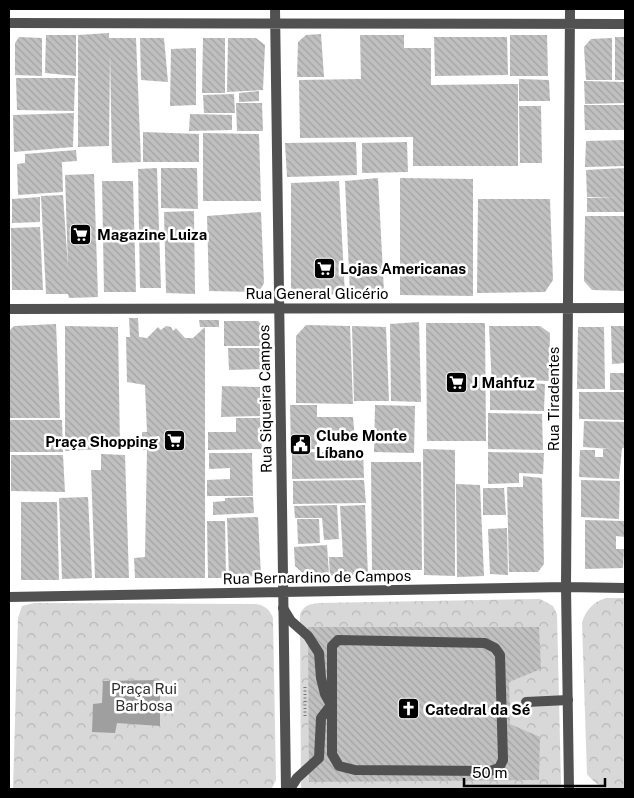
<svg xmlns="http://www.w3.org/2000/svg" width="634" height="798" viewBox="0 0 634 798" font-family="'Public Sans',sans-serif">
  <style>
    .forest { fill: url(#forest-crowns) }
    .water { fill: #9f9f9f }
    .building { fill: url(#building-back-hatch) }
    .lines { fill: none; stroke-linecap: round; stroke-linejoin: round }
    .path { stroke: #737373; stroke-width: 3; stroke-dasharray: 1 2.5; stroke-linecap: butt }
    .service { stroke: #515151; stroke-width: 10 }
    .minor { stroke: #515151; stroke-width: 10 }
    .labels { text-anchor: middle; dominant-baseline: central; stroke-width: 5; stroke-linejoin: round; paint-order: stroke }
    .poi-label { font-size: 15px; font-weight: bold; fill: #000; stroke: #fff; text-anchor: start }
    .street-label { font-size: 15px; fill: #000; stroke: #fff }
    .park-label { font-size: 15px; fill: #2f2f2f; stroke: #fff }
  </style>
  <defs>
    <pattern id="forest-crowns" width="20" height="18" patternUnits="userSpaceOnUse" patternTransform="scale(1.25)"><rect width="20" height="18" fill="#d8d8d8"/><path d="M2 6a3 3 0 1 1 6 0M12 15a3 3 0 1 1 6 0" fill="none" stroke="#b8b8b8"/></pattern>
    <pattern id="building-back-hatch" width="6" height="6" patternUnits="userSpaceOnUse" patternTransform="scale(1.25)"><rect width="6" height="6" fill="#c0c0c0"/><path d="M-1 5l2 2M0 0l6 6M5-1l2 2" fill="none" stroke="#a3a3a3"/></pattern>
  </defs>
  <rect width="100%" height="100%" fill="#fff"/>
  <!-- forest -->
  <path class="forest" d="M606,598H625V788C606,788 600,790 587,774L582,622C587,609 593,602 606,598Z
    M540,599L553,606L557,614L561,784L559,789H301L300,614C304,605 310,604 319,603Z
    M34,603L252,604C263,604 269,608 273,618L276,780L272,788L13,789L18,618L22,606Z"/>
  <!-- water -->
  <path class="water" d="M160,680V726L117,723L115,733L92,732L93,704L102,703L103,681Z"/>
  <!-- building -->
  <path class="building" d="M109,33V38H136L141,162L112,163L110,53L109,146L78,147V35Z
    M321,34L324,77H297L298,42L306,35Z
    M46,35H76V76L45,73Z
    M360,35H404V48H431V85L518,84V166H413V137L300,138L299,80L361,79Z
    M510,35H547L548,76H510Z
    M19,37L42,38V76L15,75V43Z
    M434,37H507L508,75L435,76Z
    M615,37H625V80H615Z
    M140,38H164L168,82L141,80Z
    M203,38H225V93H202Z
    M228,38H256L265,45L263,90L227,92Z
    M612,38V80H586L584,47L591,39Z
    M196,48V105L170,106L171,49Z
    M16,78H75L74,111L17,110Z
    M519,79L549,80L550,101H519Z
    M584,81L625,82V103L585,104Z
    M259,91V101L239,102V93Z
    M234,94L235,113H204L203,95Z
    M236,103H262L263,131H237Z
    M584,105H625V130H585Z
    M519,106H541L542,163H520Z
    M74,113L73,147L14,152L13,115Z
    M190,114L232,115V130L189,131Z
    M143,132L199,134V162H143Z
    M203,133L259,134L261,201H203Z
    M625,140V166L585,167L586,141Z
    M356,142L357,175L287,177L285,143Z
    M407,142L408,172L362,173V143Z
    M76,150L77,161L62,162L63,192L18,195L17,164L25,163V154Z
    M157,168L161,288H140L138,169Z
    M161,168H197L198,209L161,208Z
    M625,168V212H587V198L616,197H587L586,170Z
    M94,174L98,297L69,298L68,294H46L41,196L63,195L68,267L65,175Z
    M378,178L384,292L350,294L345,181Z
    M400,178L473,179V296L400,295Z
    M102,181H133L136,292H104Z
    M339,181L345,295L291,292V183Z
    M40,197V222L12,223V199Z
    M478,199H550L553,280L545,292L477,293Z
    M194,211L195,294L166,293L164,212Z
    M261,212L264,283L259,292L209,291L207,216Z
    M585,216H625V291L592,290L584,281Z
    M40,227L43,290H12L11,228Z
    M129,318H138L139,337L147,338L158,327L161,330L166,326L171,327L173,331L176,328L185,338H193L205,327V578H135L134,558L145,557L147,450H143L142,432H147L145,385L127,382L126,337H130Z
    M199,320H219V327H200Z
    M224,321H258L265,328V346H224Z
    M419,322L421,402L391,401L390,324Z
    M426,323H485L486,441H427Z
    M56,324L60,418H9V331L14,326Z
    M306,325L350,326L353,404L296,403V336Z
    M65,326L118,327L120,448L65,451Z
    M352,326L386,327L389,401H354Z
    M489,326H540L550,333L549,381L505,379V387H492Z
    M611,326H625V363L612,364Z
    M578,327H604L605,389H577Z
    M228,348H263L264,369L229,370Z
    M610,373H625V390H610Z
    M511,382L545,384L544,411L490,410V389H511Z
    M222,386L260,387V416L221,417Z
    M579,392H625V420L579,419Z
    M290,405H317V417H353L355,440H317V449L291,450Z
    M375,405L415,406L414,453L374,452Z
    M488,413L542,414L543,450L488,449Z
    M236,418H260L262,449L208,450V432H236Z
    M9,420H62L63,452H9Z
    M584,421L625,422V448H622L619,479L579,477L580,450H595V457H603V449H610L583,447Z
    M423,449L455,450V576L424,575Z
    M292,452H363L364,478L292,479Z
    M488,452L544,453L543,474L519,473V483L488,484Z
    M209,453H252L253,496H207V480L230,479V468L209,469Z
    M101,454L125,455L129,578H95L91,470H101Z
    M11,455H63L65,492L11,491Z
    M371,462H421L422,570H372Z
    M523,476L542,478L544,564L538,572H509L507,487H523Z
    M364,480L366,503L293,504V481Z
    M581,480L620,481L619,519L581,517Z
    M456,484L480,485L484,576L457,577Z
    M483,488H504L506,515H483Z
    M88,497L92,578L62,579L59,498Z
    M253,497L254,513L213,515V502L225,501V498Z
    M21,502H57L59,580H21Z
    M337,505L339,539L324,540L322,518H295L294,506Z
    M365,505L368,575L330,576L329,557H343L340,506Z
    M258,517L261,576L229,578L227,518Z
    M297,519H319L320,543L298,544Z
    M585,520L624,521L625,537L616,536V549H624L623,568L585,569Z
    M207,521H225L226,578H208Z
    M507,528L508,575L490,574L488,529Z
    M327,545L329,574H304L295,566L294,547Z
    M308,627H539L541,669L509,682L510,724L540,737L539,780L309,782Z"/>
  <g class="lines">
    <!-- path -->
    <path class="path" d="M305,687V717"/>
    <!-- service -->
    <path class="service" d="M283,608L291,621L308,636L319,653L321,678L325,694L331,705L321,718L319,758L297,778L290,789
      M338,640L485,643L495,648L500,655L503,760L499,768L490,771L355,770L339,766L332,754V646Z
      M526,702L568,700"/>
    <!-- minor -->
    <path class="minor" d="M275,9L286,789
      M9,23L625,24
      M9,309L625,308
      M9,597L566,587L625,588
      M569,789L566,587L570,9"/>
  </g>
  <!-- icons -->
  <defs>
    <symbol id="supermarket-square" viewBox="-11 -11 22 22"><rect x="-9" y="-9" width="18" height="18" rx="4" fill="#000" stroke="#fff"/><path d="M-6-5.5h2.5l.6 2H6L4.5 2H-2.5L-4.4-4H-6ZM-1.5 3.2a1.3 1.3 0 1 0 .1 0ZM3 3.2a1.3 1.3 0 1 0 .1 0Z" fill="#fff"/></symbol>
    <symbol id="civic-square" viewBox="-11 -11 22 22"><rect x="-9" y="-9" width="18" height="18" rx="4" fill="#000" stroke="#fff"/><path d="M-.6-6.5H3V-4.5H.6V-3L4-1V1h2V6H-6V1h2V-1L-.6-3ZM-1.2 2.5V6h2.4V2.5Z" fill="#fff"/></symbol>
    <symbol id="church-square" viewBox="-11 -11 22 22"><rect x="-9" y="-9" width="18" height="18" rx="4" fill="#000" stroke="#fff"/><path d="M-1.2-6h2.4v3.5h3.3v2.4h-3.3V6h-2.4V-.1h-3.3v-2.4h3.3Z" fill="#fff"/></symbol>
  </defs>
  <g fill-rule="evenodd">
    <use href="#supermarket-square" x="68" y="222" width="25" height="25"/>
    <use href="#supermarket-square" x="312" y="256" width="25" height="25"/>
    <use href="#supermarket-square" x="444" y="370" width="25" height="25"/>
    <use href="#supermarket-square" x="162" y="428" width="25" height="25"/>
    <use href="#civic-square" x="288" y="432" width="25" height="25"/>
    <use href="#church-square" x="396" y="696" width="25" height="25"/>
  </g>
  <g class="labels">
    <!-- poi labels -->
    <g class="poi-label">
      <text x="97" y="234">Magazine Luiza</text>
      <text x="340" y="268">Lojas Americanas</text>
      <text x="472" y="382">J Mahfuz</text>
      <text x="316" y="435">Clube Monte<tspan x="316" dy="17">Líbano</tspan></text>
      <text x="158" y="441" text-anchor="end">Praça Shopping</text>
      <text x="425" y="709">Catedral da Sé</text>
    </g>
    <!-- street labels -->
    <g class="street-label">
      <text x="317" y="293">Rua General Glicério</text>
      <text transform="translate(265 399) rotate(-91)">Rua Siqueira Campos</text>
      <text transform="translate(553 399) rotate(-90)">Rua Tiradentes</text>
      <text transform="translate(317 577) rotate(-1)">Rua Bernardino de Campos</text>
    </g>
    <!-- park labels -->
    <g class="park-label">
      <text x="144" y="688">Praça Rui<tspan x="144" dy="17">Barbosa</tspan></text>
    </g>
  </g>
  <!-- border -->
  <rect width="634" height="798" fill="none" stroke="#000000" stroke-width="20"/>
  <!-- scale -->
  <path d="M464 778v8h141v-8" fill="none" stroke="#000000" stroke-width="2.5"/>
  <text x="472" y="778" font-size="15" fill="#000000" stroke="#ffffff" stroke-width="4" paint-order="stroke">50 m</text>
</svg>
